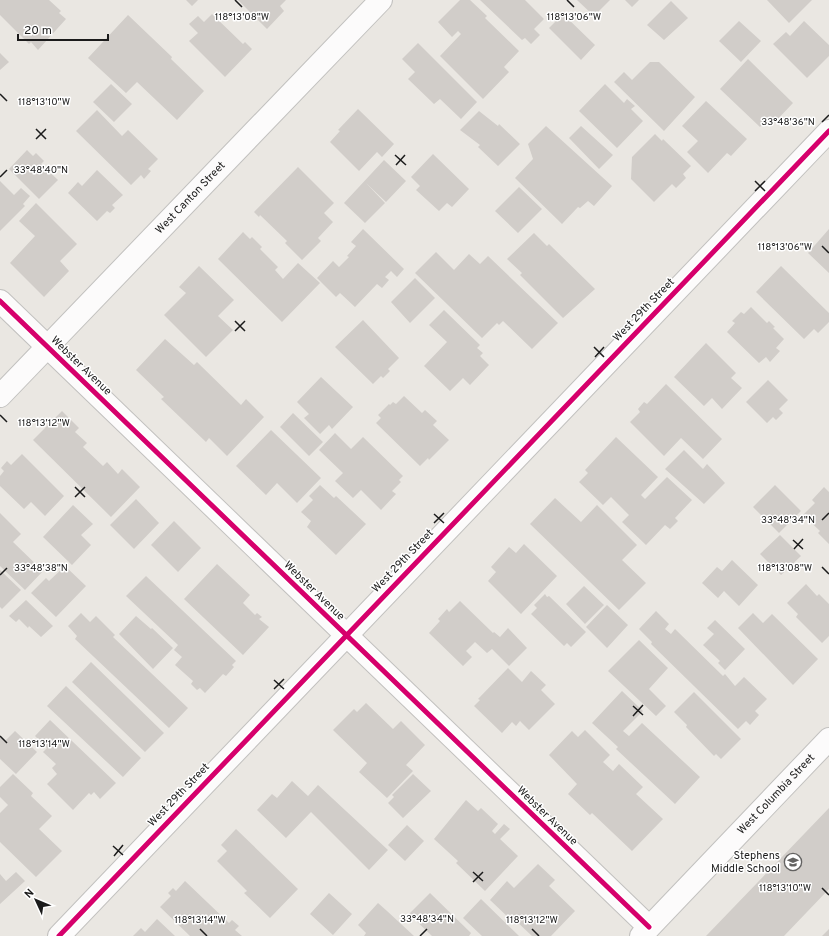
<svg xmlns="http://www.w3.org/2000/svg" width="829" height="936" viewBox="0 0 829 936" font-family="Overpass,sans-serif">
  <style>
    .building { fill: #d1cdc9 }
    .lines { fill: none; stroke-linecap: round; stroke-linejoin: round }
    .street-casing { stroke: #c2c1bf; stroke-width: 24 }
    .street { stroke: #fcfbfb; stroke-width: 22 }
    .cycleway-casing { stroke: #fff; stroke-width: 8 }
    .cycleway { stroke: #d6006c; stroke-width: 5 }
    .ticks { fill: none; stroke: #1b1b1b; stroke-width: 1.5 }
    .labels { text-anchor: middle; dominant-baseline: central; stroke-width: 3; stroke-linejoin: round; paint-order: stroke }
    .street-label { font-size: 11px; fill: #1b1b1b; stroke: #fff }
    .poi-label { font-size: 11px; fill: #1b1b1b; stroke: #fff; text-anchor: end }
    .ticks-label { font-size: 10px; text-anchor: middle; fill: #1b1b1b; stroke: #fff; stroke-width: 3; stroke-linejoin: round; paint-order: stroke }
  </style>
  <rect width="100%" height="100%" fill="#eae7e2"/>
  <!-- building -->
  <path class="building" d="M0,0H49L61,11L59,13L66,19L38,50L31,42L29,44L0,15Z
    M186,0H198L192,6Z
    M238,0H286L280,6L284,11L267,29Z
    M460,0H470L487,16L485,18L519,51L504,67L509,72L483,99L440,56L461,34L458,31L452,37L438,22Z
    M480,0H525L544,19L534,29L540,35L531,44L525,38L522,40Z
    M577,0H610L594,16Z
    M625,0H639L632,7Z
    M767,0H812L789,23Z
    M671,1L688,18L664,40L647,25Z
    M212,14L243,44L245,42L252,49L225,77L189,41L198,33L189,24L198,16L204,22Z
    M563,14L595,45L581,60L549,28Z
    M128,15L172,57L171,59L204,91L177,120L137,82L126,93L88,58Z
    M739,21L761,41L741,62L719,41Z
    M804,21L829,45V56L807,78L773,44L786,32L790,36Z
    M418,43L477,102L461,119L440,99L434,104L408,79L415,72L402,59Z
    M0,53L9,62L0,70Z
    M748,59L793,103L774,123L769,118L760,127L720,89Z
    M650,62H659L695,97L664,131L614,82L624,72L632,80Z
    M111,84L132,104L114,122L93,102Z
    M605,84L624,103L627,99L635,106L631,109L643,121L617,148L579,111Z
    M706,101L747,139L731,156L727,153L708,173L687,152L698,141L682,126Z
    M358,109L394,144L382,157L377,152L359,171L330,142L340,131L338,130Z
    M97,110L122,136L128,130L158,159L148,169L151,171L144,179L141,175L131,185L76,131Z
    M479,111L498,126L499,124L520,144L498,166L478,147L480,145L460,130Z
    M546,126L612,186L594,206L588,201L580,208L578,207L562,224L515,178L533,159L528,144Z
    M581,126L613,155L599,169L569,138Z
    M655,134L662,141L663,139L691,166L683,174L686,178L676,188L672,184L654,202L631,179L632,157Z
    M27,150L33,156L36,153L44,161L41,164L58,180L39,199L9,169Z
    M433,154L469,189L452,207L447,203L439,211L416,190L420,186L411,177Z
    M384,160L406,181L386,202L366,183L385,203L365,223L344,203Z
    M298,167L334,203L324,213L333,222L318,238L321,241L302,260L285,243L287,241L260,215L259,217L254,212Z
    M97,170L123,195L112,205L115,208L110,213L107,211L97,221L68,193L78,182L82,186Z
    M0,181L14,195L21,188L30,196L23,204L25,206L0,231Z
    M519,187L542,209L518,233L495,211Z
    M36,203L77,244L60,261L69,271L44,297L10,263L35,236L19,221Z
    M363,229L404,269L397,277L391,271L385,277L389,280L382,288L377,284L355,307L340,293L336,297L317,278L333,261L339,267L349,257L347,256L356,246L351,242Z
    M829,229V273L808,253Z
    M243,232L250,239L252,237L262,247L260,249L278,267L275,270L283,279L298,263L320,283L282,322L218,259Z
    M534,233L547,246L549,244L595,289L563,318L520,275L522,273L507,259Z
    M436,252L454,270L469,254L480,264L488,256L558,323L532,349L503,321L499,325L497,323L482,338L415,273Z
    M199,266L234,300L218,316L233,330L206,357L164,315L186,293L179,287Z
    M781,266L829,313V322L818,333L814,329L804,339L756,292Z
    M415,278L435,298L410,323L391,302Z
    M751,307L767,323L769,321L775,327L773,328L784,339L776,348L780,351L770,362L766,357L759,363L727,332L735,323L732,321L741,312L744,314Z
    M444,310L480,345L477,348L483,353L480,356L489,365L470,385L463,378L450,391L424,366L447,342L429,325Z
    M363,320L399,358L388,369L390,371L383,378L381,376L373,384L335,347Z
    M165,339L194,365L197,362L241,405L246,399L264,417L227,456L209,438L206,442L161,399L164,397L136,370Z
    M706,343L736,373L731,378L742,388L722,409L712,398L704,406L674,377Z
    M321,377L353,407L332,429L329,425L320,434L304,418L309,414L297,402Z
    M768,380L788,400L779,409L783,413L776,420L773,417L767,423L746,402Z
    M666,384L722,439L703,459L681,438L664,456L630,422L640,412L638,409L644,402L647,404Z
    M404,396L422,413L425,410L437,421L433,425L449,440L429,460L428,458L420,466L376,423L381,418L378,415L389,404L390,405L393,402L396,404Z
    M62,411L79,428L75,432L87,443L83,447L103,466L107,462L118,474L122,469L140,487L111,517L33,440Z
    M293,413L323,442L309,456L280,427Z
    M271,430L321,478L297,503L277,483L266,495L236,466Z
    M335,433L351,449L363,437L403,476L399,480L401,482L392,491L396,494L381,510L361,490L353,498L335,481L343,473L319,450Z
    M616,437L658,477L641,495L645,499L667,477L692,500L675,518L678,521L670,529L665,525L646,545L622,522L629,515L611,497L603,505L579,482L588,473L585,470Z
    M684,450L703,469L707,464L725,483L704,504L665,469Z
    M22,454L64,496L45,516L31,502L24,509L0,486V476L4,471L1,468L7,461L11,465Z
    M320,485L334,498L336,496L366,524L336,555L307,527L311,521L301,512L313,500L309,496Z
    M775,485L801,511L779,533L753,507Z
    M824,487L829,492V544L818,533L820,531L803,515L815,503L812,500Z
    M555,498L581,522L597,505L637,545L622,560L646,583L619,610L530,524Z
    M136,499L159,523L134,549L110,525Z
    M73,505L93,524L81,535L91,545L72,565L43,537Z
    M0,513L21,534L13,542L43,571L25,590L0,566Z
    M174,521L201,548L178,572L151,545Z
    M780,535L801,556L781,575L760,554Z
    M524,544L557,576L521,614L488,581L496,572L491,567L509,547L516,553Z
    M732,560L758,585L739,606L724,591L718,598L702,583L717,567L722,571Z
    M217,564L250,595L243,603L255,615L257,613L262,617L259,619L269,627L243,655L184,599Z
    M65,566L86,586L56,617L31,593L46,578L49,581Z
    M0,570L21,590L2,609L0,607Z
    M146,576L236,661L232,665L234,667L226,676L223,674L205,693L200,688L197,690L191,684L193,681L175,665L182,657L174,650L178,645L126,596Z
    M806,584L817,596L819,594L829,604V636L822,643L796,617L798,614L787,603Z
    M584,586L604,605L585,624L566,604Z
    M545,594L547,597L549,596L586,632L571,647L567,643L564,646L531,614L537,608L534,605Z
    M26,600L53,626L41,637L29,626L28,628L19,619L16,622L9,616Z
    M460,601L493,633L494,632L500,637L508,628L527,648L509,666L492,649L487,653L475,642L466,651L472,657L463,666L429,633L440,621L438,619L447,609L449,612Z
    M607,605L628,625L607,648L586,627Z
    M656,611L669,624L665,629L671,634L675,629L723,676L725,674L735,686L744,677L767,699L755,711L759,715L750,725L746,721L738,729L651,644L652,642L639,629Z
    M81,613L90,622L96,616L115,635L113,637L188,708L169,728L75,639L77,636L68,626Z
    M753,613L763,623L772,614L818,659L793,685L738,628Z
    M136,616L151,629L152,628L173,648L153,669L119,634Z
    M715,620L745,649L725,670L718,663L720,661L703,645L714,634L707,628Z
    M639,640L668,668L649,689L666,706L656,716L608,671Z
    M91,662L164,733L145,752L72,682Z
    M508,668L522,682L531,671L546,685L541,690L555,704L529,730L520,721L516,726L512,722L502,733L474,706L480,700L478,699Z
    M66,686L141,758L123,777L47,706Z
    M622,691L643,711L623,731L629,736L642,723L700,777L675,804L616,749L618,747L592,723Z
    M694,692L741,739L721,759L716,754L714,756L686,727L687,725L674,712Z
    M366,703L393,729L401,721L425,745L406,765L413,771L387,798L359,772L367,763L333,730L354,709L357,712Z
    M50,720L116,783L100,799L94,792L91,795L89,793L73,810L47,784L57,774L52,768L56,764L43,752L47,748L35,736Z
    M585,730L610,755L603,762L613,771L619,764L643,787L636,794L663,819L632,851L592,813L590,815L568,794L577,784L549,755L572,731L578,737Z
    M15,731L37,752L16,774L0,759V736L5,741Z
    M13,774L33,793L31,796L52,816L39,829L62,851L36,877L0,842V813L8,805L0,797V787Z
    M413,774L431,791L403,818L388,803L394,797L392,795Z
    M292,781L308,796L318,785L388,850L369,870L311,812L286,838L257,810L272,794L277,798Z
    M466,800L478,811L481,808L498,824L492,831L495,834L504,824L510,829L500,839L518,856L485,891L456,863L458,861L434,839Z
    M829,808V889L784,936H706Z
    M407,825L424,841L405,861L388,845Z
    M236,829L298,889L270,918L244,893L247,891L217,861L227,851L221,845Z
    M538,864L555,880L549,886L575,911L551,936H532L513,918L511,920L490,900L507,881L514,888Z
    M16,872L25,881L0,904V874L6,881Z
    M185,881L229,923L232,920L239,926L235,930L242,936H190L160,907L171,896L168,893L173,888L176,891Z
    M329,893L352,914L333,935L310,914Z
    M430,893L471,933L469,936H432L409,914Z
    M481,899L519,936H482L463,918Z
    M378,903L387,911L414,936H364L366,933L358,925Z
    M157,919L175,936H133L141,928L145,932Z
    M829,929V936H822Z"/>
  <g class="lines">
    <defs>
      <g id="street">
        <path d="M0,301L649,927"/>
        <path id="s1" d="M0,396L381,0"/>
        <path d="M59,936L829,131"/>
        <path id="s2" d="M641,936L829,739"/>
      </g>
    </defs>
    <!-- street casing -->
    <use href="#street" class="street-casing"/>
    <!-- street -->
    <use href="#street" class="street"/>
    <defs>
      <path id="cycleway" d="M0,301L649,927
        M59,936L829,131"/>
    </defs>
    <!-- cycleway casing -->
    <use href="#cycleway" class="cycleway-casing"/>
    <!-- cycleway -->
    <use href="#cycleway" class="cycleway"/>
  </g>
  <!-- ticks -->
  <path class="ticks" d="M235,0L242,7M567,0L574,7M0,94L7,101M822,122L829,115M36,129L46,139M36,139L46,129M395,155L406,165M396,165L405,155M0,177L7,170M755,181L765,191M755,191L765,181M822,246L829,253M235,321L245,331M235,331L245,321M594,347L604,357M595,357L604,347M0,415L7,422M75,487L85,497M75,497L85,487M434,514L444,523M822,520L829,513M434,523L444,513M793,540L803,549M794,549L803,539M822,567L829,574M0,575L7,568M274,680L284,689M274,689L284,679M633,706L643,715M633,716L643,705M0,736L7,743M113,846L123,855M114,856L123,845M473,872L483,881M473,882L483,872M822,888L829,895M200,929L207,936M532,929L539,936M420,936L427,929"/>
  <!-- icons -->
  <defs>
    <symbol id="school-ring" viewBox="-11 -11 22 22"><circle r="9.5" fill="#fff" stroke="#636261" stroke-width="1.5"/><path d="M0-5L7-2L0 1L-7-2ZM-4 1L0 2.5L4 1V4Q0 6-4 4Z" fill="#636261"/></symbol>
  </defs>
  <g fill-rule="evenodd">
    <use href="#school-ring" x="783" y="852" width="20" height="20"/>
  </g>
  <g class="labels">
    <!-- street labels -->
    <g class="street-label">
      <text stroke="none"><textPath href="#s1" startOffset="275">West Canton Street</textPath></text>
      <text transform="translate(644 310) rotate(-46)">West 29th Street</text>
      <text transform="translate(81 366) rotate(44)">Webster Avenue</text>
      <text transform="translate(403 561) rotate(-46)">West 29th Street</text>
      <text transform="translate(314 591) rotate(44)">Webster Avenue</text>
      <text stroke="none"><textPath href="#s2" startOffset="196">West Columbia Street</textPath></text>
      <text transform="translate(179 795) rotate(-46)">West 29th Street</text>
      <text transform="translate(547 816) rotate(44)">Webster Avenue</text>
    </g>
    <!-- poi labels -->
    <g class="poi-label">
      <text x="780" y="856">Stephens<tspan x="780" dy="13">Middle School</tspan></text>
    </g>
  </g>
  <g class="ticks-label">
    <text x="242" y="20">118°13'08"W</text>
    <text x="574" y="20">118°13'06"W</text>
    <text x="44" y="105">118°13'10"W</text>
    <text x="788" y="125">33°48'36"N</text>
    <text x="41" y="173">33°48'40"N</text>
    <text x="785" y="250">118°13'06"W</text>
    <text x="44" y="426">118°13'12"W</text>
    <text x="788" y="523">33°48'34"N</text>
    <text x="785" y="571">118°13'08"W</text>
    <text x="41" y="571">33°48'38"N</text>
    <text x="44" y="747">118°13'14"W</text>
    <text x="785" y="891">118°13'10"W</text>
    <text x="427" y="922">33°48'34"N</text>
    <text x="200" y="923">118°13'14"W</text>
    <text x="532" y="923">118°13'12"W</text>
  </g>
  <!-- north arrow -->
  <g transform="translate(36 900) rotate(314)" stroke="#ffffff" stroke-width="3" paint-order="stroke">
  <path d="M0-3L7 15L0 10L-7 15Z" fill="#1b1b1b"/>
  <text y="-6" font-size="11" font-weight="bold" text-anchor="middle" fill="#1b1b1b">N</text>
  </g>
  <!-- scale -->
  <path d="M18 34v6h90v-6" fill="none" stroke="#1b1b1b" stroke-width="2"/>
  <text x="24" y="34" font-size="12" fill="#1b1b1b" stroke="#ffffff" stroke-width="3" paint-order="stroke">20 m</text>
</svg>
